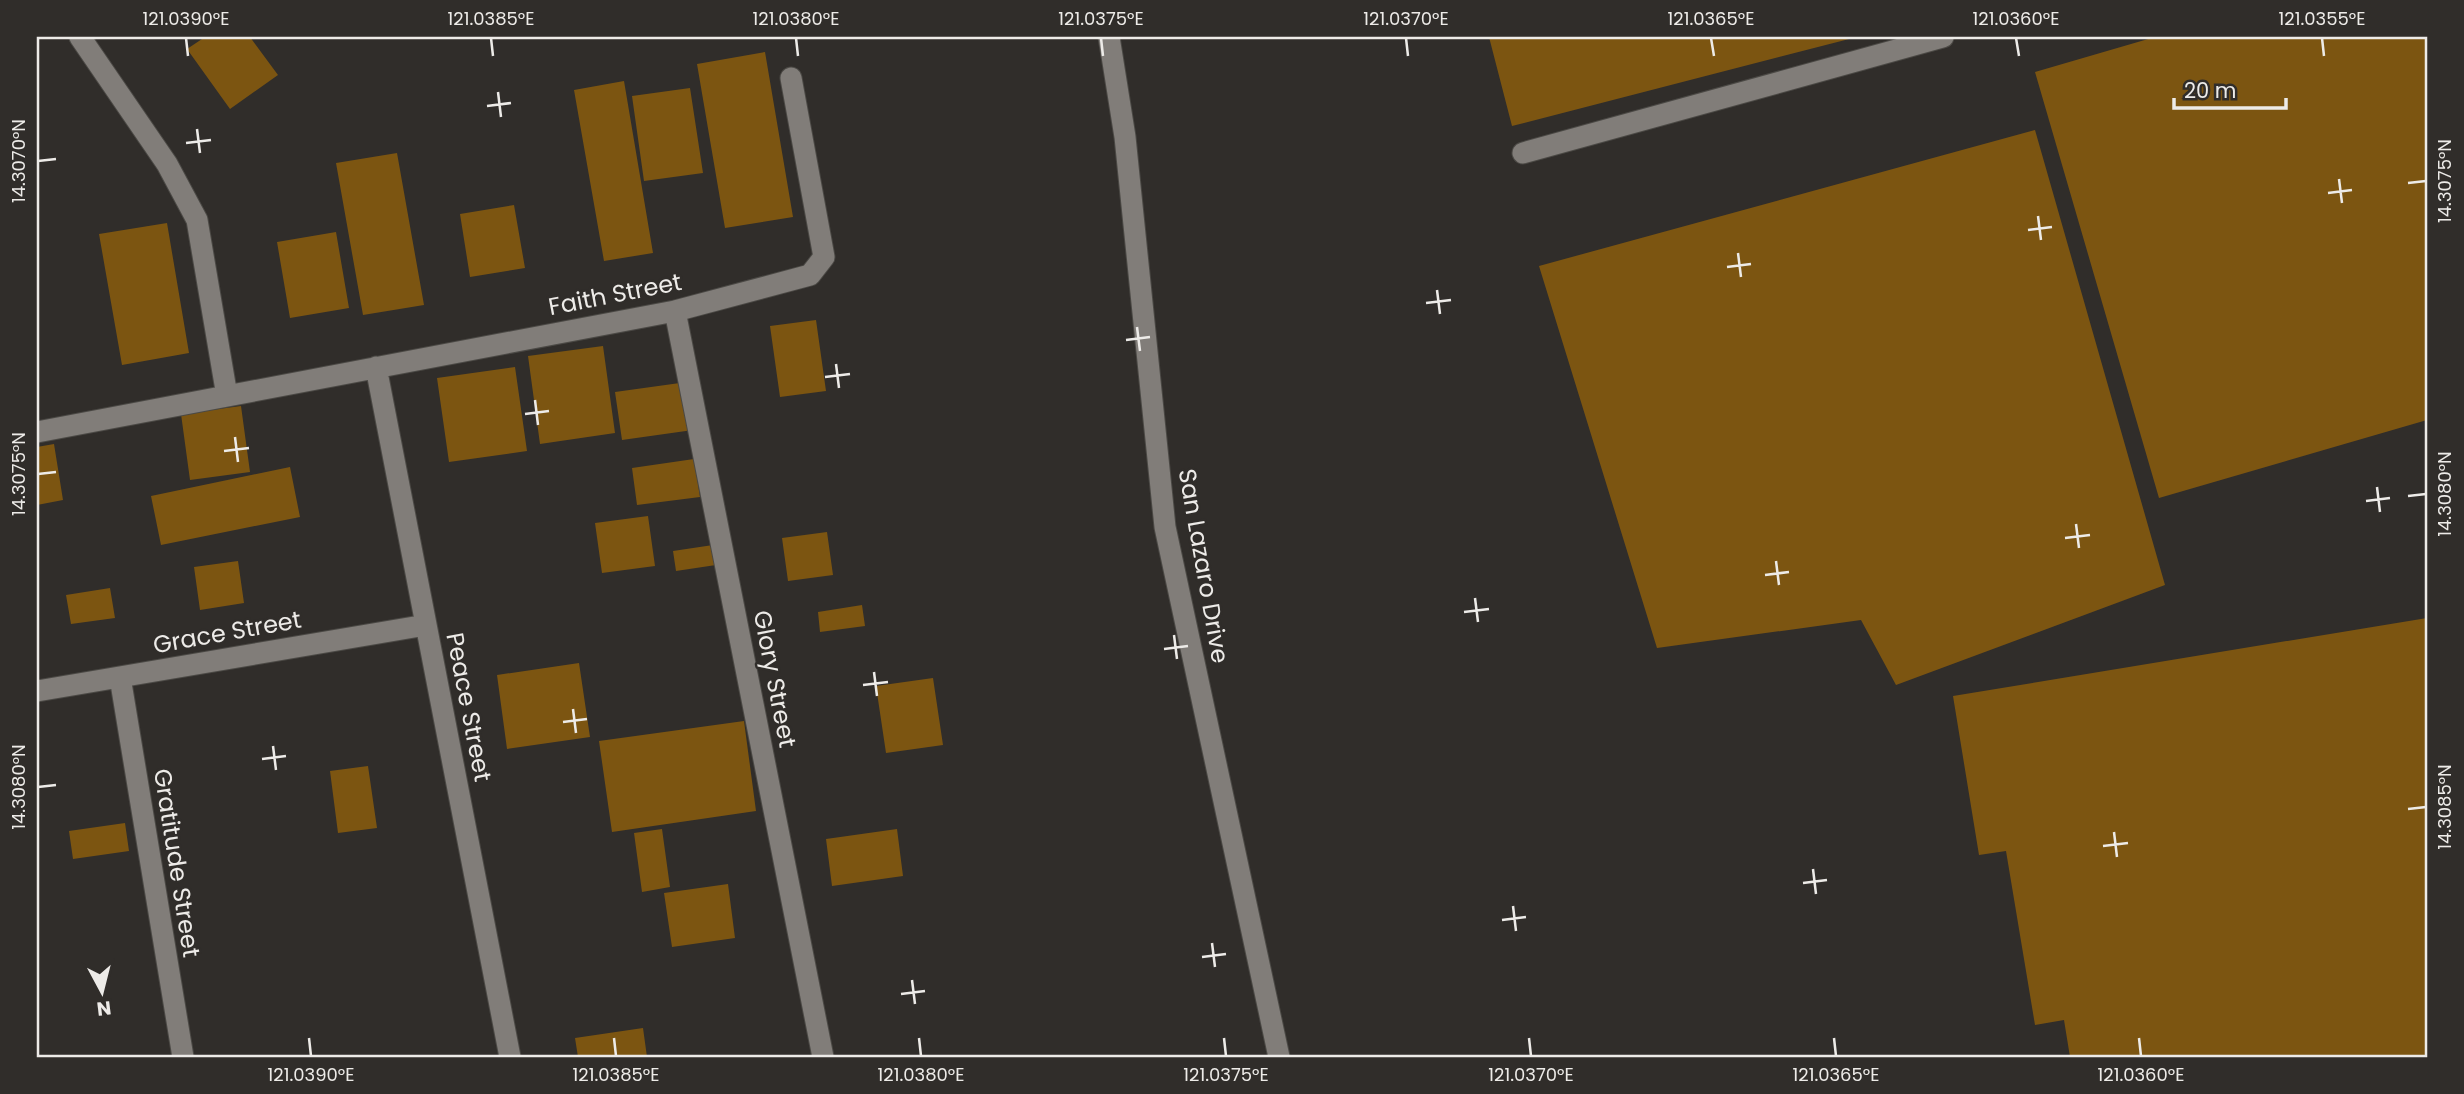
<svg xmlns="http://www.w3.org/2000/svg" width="2464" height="1094" viewBox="0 0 2464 1094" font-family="Poppins,sans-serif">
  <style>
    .building { fill: #7c5511 }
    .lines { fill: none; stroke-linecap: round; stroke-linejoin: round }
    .minor-casing { stroke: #4b4945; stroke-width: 23 }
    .minor { stroke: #817d79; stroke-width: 21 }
    .ticks { fill: none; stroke: #edebe8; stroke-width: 2.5 }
    .labels { text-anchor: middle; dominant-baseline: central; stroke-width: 5; stroke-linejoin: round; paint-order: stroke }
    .street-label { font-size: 24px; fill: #edebe8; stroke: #302d2a }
    .neatline { fill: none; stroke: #edebe8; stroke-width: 2.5 }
    .ticks-label { font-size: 18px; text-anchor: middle; fill: #edebe8 }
  </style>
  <rect width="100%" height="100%" fill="#302d2a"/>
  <!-- building -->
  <path class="building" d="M205,37H250L278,75L230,109L187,49Z
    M1489,37H1853V38L1512,126Z
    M2155,37H2427V420L2159,498L2035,72Z
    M765,52L793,217L725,228L697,64Z
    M624,81L653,253L604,261L574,90Z
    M690,88L703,173L644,181L632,96Z
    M2035,130L2165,585L1896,685L1861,620L1657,648L1539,266Z
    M397,153L424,305L363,315L336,163Z
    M514,205L525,268L470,277L460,214Z
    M167,223L189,353L122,365L99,234Z
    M336,232L349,308L290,318L277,242Z
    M816,320L826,391L780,397L770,326Z
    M603,346L615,433L540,444L528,356Z
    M515,367L527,451L449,462L437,378Z
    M687,382L693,430L622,440L615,392Z
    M241,406L250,472L190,480L181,414Z
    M54,444L63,500L37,505V447Z
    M694,459L700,497L637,505L632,468Z
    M290,467L300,517L161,545L151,496Z
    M648,516L655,566L602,573L595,523Z
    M827,532L833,575L788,581L782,538Z
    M713,545L716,565L676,571L673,551Z
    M238,561L244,603L200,610L194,567Z
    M110,588L115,618L71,624L66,595Z
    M862,605L865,626L820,632L818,612Z
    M2427,618V1057H2070L2064,1020L2035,1025L2006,851L1979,855L1953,696Z
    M579,663L590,737L507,749L497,675Z
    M933,678L943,745L886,753L876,686Z
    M744,721L756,811L612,832L599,741Z
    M368,766L377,828L338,833L330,771Z
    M125,823L129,851L73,859L69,831Z
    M662,829L670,887L642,892L634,833Z
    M897,829L903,876L832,886L826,839Z
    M728,884L735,938L672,947L664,893Z
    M643,1028L647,1057H578L575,1038Z"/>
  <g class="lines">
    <defs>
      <path id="minor" d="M80,37L167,164L197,220L227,396
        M1109,37L1125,137L1165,527L1279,1057
        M1523,153L1943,37
        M675,311L823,1057
        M376,367L510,1057
        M37,432L675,311L810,275L824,257L791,78
        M120,677L183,1057
        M37,691L426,625"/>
    </defs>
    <!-- minor casing -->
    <use href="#minor" class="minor-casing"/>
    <!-- minor -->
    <use href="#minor" class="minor"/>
  </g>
  <!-- ticks -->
  <path class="ticks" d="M186,38L188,56M491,38L493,56M796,38L798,56M1101,38L1103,56M1406,38L1408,56M1711,38L1714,56M2016,38L2019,56M2322,38L2324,56M498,92L501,117M487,106L511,103M197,129L200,153M186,143L211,140M38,161L56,159M2339,179L2342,203M2408,183L2426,181M2328,193L2352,190M2038,216L2041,240M2028,230L2052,227M1738,253L1741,277M1727,267L1751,264M1437,290L1440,314M1426,303L1451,300M1137,327L1140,351M1126,340L1150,337M836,364L839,388M825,377L850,374M535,400L538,425M525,414L549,411M235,437L238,462M224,451L249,448M38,474L56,472M2377,487L2380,512M2408,496L2426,494M2366,501L2390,498M2076,524L2079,548M2065,538L2090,535M1776,561L1779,585M1765,575L1789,572M1475,598L1478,622M1464,612L1489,609M1174,635L1177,659M1164,649L1188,646M874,672L877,696M863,685L888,682M573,709L576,733M563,722L587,719M273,746L276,770M262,759L286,756M38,787L56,785M2408,809L2426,807M2114,832L2117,857M2103,846L2128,843M1813,869L1816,894M1803,883L1827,880M1513,906L1516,931M1502,920L1526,917M1212,943L1215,967M1202,957L1226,954M912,980L915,1004M901,994L925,991M309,1038L311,1056M614,1038L616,1056M919,1038L921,1056M1224,1038L1226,1056M1529,1038L1531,1056M1834,1038L1836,1056M2139,1038L2141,1056"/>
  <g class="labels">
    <!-- street labels -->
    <g class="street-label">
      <text transform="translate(615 294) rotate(-11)">Faith Street</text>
      <text transform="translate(1204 566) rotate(80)">San Lazaro Drive</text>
      <text transform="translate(227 632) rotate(-10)">Grace Street</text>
      <text transform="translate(775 679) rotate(79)">Glory Street</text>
      <text transform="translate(469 707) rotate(79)">Peace Street</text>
      <text transform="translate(177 863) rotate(81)">Gratitude Street</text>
    </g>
  </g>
  <!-- border -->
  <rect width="2464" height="1094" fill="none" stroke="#302d2a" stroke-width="77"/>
  <!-- north arrow -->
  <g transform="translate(102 992) rotate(173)" stroke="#302d2a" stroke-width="5" paint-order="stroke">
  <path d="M0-5L12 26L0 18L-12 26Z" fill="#edebe8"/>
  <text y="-10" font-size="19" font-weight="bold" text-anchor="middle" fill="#edebe8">N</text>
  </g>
  <!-- scale -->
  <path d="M2174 98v10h112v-10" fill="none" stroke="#edebe8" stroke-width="3.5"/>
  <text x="2184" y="98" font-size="21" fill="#edebe8" stroke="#302d2a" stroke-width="5" paint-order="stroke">20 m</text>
  <rect x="38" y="38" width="2388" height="1018" class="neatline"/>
  <g class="ticks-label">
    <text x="186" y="25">121.0390°E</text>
    <text x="491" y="25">121.0385°E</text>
    <text x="796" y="25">121.0380°E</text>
    <text x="1101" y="25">121.0375°E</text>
    <text x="1406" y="25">121.0370°E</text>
    <text x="1711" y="25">121.0365°E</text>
    <text x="2016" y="25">121.0360°E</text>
    <text x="2322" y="25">121.0355°E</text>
    <text transform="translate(19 161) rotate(-90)" y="6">14.3070°N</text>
    <text transform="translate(2445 181) rotate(-90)" y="6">14.3075°N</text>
    <text transform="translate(19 474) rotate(-90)" y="6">14.3075°N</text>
    <text transform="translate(2445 494) rotate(-90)" y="6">14.3080°N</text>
    <text transform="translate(19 787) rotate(-90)" y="6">14.3080°N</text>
    <text transform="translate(2445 807) rotate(-90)" y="6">14.3085°N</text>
    <text x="311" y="1081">121.0390°E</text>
    <text x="616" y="1081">121.0385°E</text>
    <text x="921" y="1081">121.0380°E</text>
    <text x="1226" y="1081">121.0375°E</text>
    <text x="1531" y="1081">121.0370°E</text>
    <text x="1836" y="1081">121.0365°E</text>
    <text x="2141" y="1081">121.0360°E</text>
  </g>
</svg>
